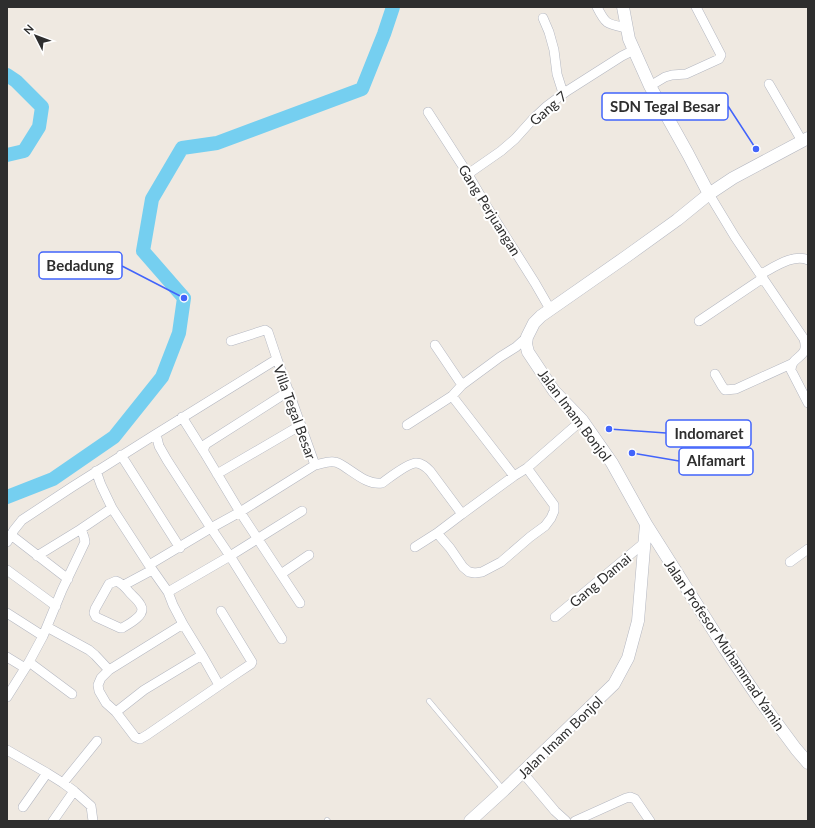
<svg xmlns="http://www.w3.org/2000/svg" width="815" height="828" viewBox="0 0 815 828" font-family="Lato,sans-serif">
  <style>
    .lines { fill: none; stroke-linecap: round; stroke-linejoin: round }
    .river { stroke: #75cff0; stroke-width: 14 }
    .service-casing { stroke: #b4b7c1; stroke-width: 5.5 }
    .minor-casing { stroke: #b4b7c1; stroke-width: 10 }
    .tertiary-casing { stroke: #b4b7c1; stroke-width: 13 }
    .service { stroke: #fff; stroke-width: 4.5 }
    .minor { stroke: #fff; stroke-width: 9 }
    .tertiary { stroke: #fff; stroke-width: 12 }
    .labels { text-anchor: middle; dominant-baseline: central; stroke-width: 4; stroke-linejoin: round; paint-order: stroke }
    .street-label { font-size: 14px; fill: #2e2e2e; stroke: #fff }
    .leader { fill: none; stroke: #4264fb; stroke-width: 1.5 }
    .callout-dot { fill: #4264fb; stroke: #fff; stroke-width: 1.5 }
    .callout { fill: #fff; stroke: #4264fb; stroke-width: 1.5 }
    .callout-label { font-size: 15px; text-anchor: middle; font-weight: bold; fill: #2e2e2e }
  </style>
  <rect width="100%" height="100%" fill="#efe9e1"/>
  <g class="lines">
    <!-- river -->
    <path class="river" d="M7,75L16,81L42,107L39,127L24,151L7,155
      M7,497L53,479L114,437L162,377L179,333L184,298L143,251L152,199L182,148L217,143L362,89L384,34L393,7"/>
    <defs>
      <path id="service" d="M429,701L503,789
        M327,820L328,821"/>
      <path id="minor" d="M597,7C606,25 607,24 627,28
        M543,18L549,32L554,50L557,74L563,93
        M769,84L802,141
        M650,86L665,77L672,75L686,74L719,59L721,55L696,7
        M428,112L466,171L487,207L535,283L550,309
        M468,174L501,151L515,139L533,119L547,106L567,91L622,56L634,50
        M709,194L735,237L804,339C810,359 791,355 791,370L808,403
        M761,274C773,268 794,253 808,260
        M699,321L763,278
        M231,341L265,330L268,332L277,359
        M435,345L462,385
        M715,374L722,386L725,390L736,389L791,364
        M289,391L206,444L204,448V452L240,512L300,603
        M452,396L514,476
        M182,417L204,452
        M407,425L452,396L462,385L500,357L516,347L527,337
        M121,455L180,548
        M96,471L101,485L112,508
        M217,474L301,425
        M462,514L437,533L450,548L463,567L469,572L475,573L482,572L501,562L530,537L545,526L551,518L554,511V505L527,468
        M11,535L68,579
        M7,542L14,530L22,520L72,487L156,434
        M415,547L437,533
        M37,556L81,529
        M790,562L808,549
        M149,565L168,592L173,605L183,624L202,655L219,685
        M7,570L56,606
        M281,574L309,555
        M116,581C122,583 126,588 130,593C134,597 139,601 141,606C146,615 129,624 122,628H120L96,617L94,613L95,609L109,584Z
        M124,585L152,570
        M168,592L230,556L302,511
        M7,613L43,636
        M555,617L644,543
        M183,624L109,670L101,678L98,685L99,691L106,703L116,712L135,737L140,739L147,735L233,676L251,664L252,662L221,611
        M47,627L89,650L95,655L109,670
        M282,639L230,556L211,528L240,512L315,465
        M7,657L25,668
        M29,662L72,694
        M7,697L29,662L43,636L62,590L85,542L84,537L81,529L112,508L149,565L211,528L167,460L159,446L156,434L277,359L315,465C321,464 328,461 334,462C338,462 342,465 345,467C356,474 368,485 382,483C389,478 408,463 416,463C422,463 426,467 430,471L462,514L514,476L527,468L582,420
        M116,712L144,690L202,655
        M7,750L47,773L63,783L97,741
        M523,773L555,811L566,821
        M74,791L91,806L93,821
        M23,807L47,773
        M53,821L74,791L63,783
        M575,821L626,798L630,797L635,799L650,821"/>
      <path id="tertiary" d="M623,7L629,39L650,86L688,154L709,194
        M646,524L725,649L759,699L796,749L808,763
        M470,821L504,790L614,684L628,658L638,621L646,524L612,463L582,420L554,391L528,352L526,344L527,337L534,323L541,316L627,256L677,220L709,194L733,178L808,138"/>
    </defs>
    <!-- service casing -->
    <use href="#service" class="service-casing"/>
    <!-- minor casing -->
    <use href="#minor" class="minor-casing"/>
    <!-- tertiary casing -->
    <use href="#tertiary" class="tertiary-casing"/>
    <!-- service -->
    <use href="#service" class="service"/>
    <!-- minor -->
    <use href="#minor" class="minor"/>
    <!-- tertiary -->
    <use href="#tertiary" class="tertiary"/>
  </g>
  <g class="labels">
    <!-- street labels -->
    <g class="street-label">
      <text transform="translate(548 108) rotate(-41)">Gang 7</text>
      <text transform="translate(490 210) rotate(58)">Gang Perjuangan</text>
      <text transform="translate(295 412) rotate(70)">Villa Tegal Besar</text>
      <text transform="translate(575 415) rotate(53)">Jalan Imam Bonjol</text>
      <text transform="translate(600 580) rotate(-40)">Gang Damai</text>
      <text transform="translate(725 645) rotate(56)">Jalan Profesor Muhammad Yamin</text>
      <text transform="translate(560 737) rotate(-44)">Jalan Imam Bonjol</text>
    </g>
  </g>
  <!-- callouts -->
  <path class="leader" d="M756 149L728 106M184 298L122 266M609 429L666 433M632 453L679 461"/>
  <g class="callout-dot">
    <circle cx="756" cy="149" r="4"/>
    <circle cx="184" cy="298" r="4"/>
    <circle cx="609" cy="429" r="4"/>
    <circle cx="632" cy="453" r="4"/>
  </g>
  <g class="callout">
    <rect x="602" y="93" width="126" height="27" rx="4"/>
    <rect x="39" y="252" width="83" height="27" rx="4"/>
    <rect x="666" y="420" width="85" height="27" rx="4"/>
    <rect x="679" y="448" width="74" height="27" rx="4"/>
  </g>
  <g class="callout-label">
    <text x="665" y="112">SDN Tegal Besar</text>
    <text x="80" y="271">Bedadung</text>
    <text x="709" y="439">Indomaret</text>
    <text x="716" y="466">Alfamart</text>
  </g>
  <!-- border -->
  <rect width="815" height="828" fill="none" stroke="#2e2e2e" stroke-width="16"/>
  <!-- north arrow -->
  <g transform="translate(36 36) rotate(312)" stroke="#ffffff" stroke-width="3" paint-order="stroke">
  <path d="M0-3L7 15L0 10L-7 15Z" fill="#2e2e2e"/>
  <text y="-6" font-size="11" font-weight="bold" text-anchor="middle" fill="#2e2e2e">N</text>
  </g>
</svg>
